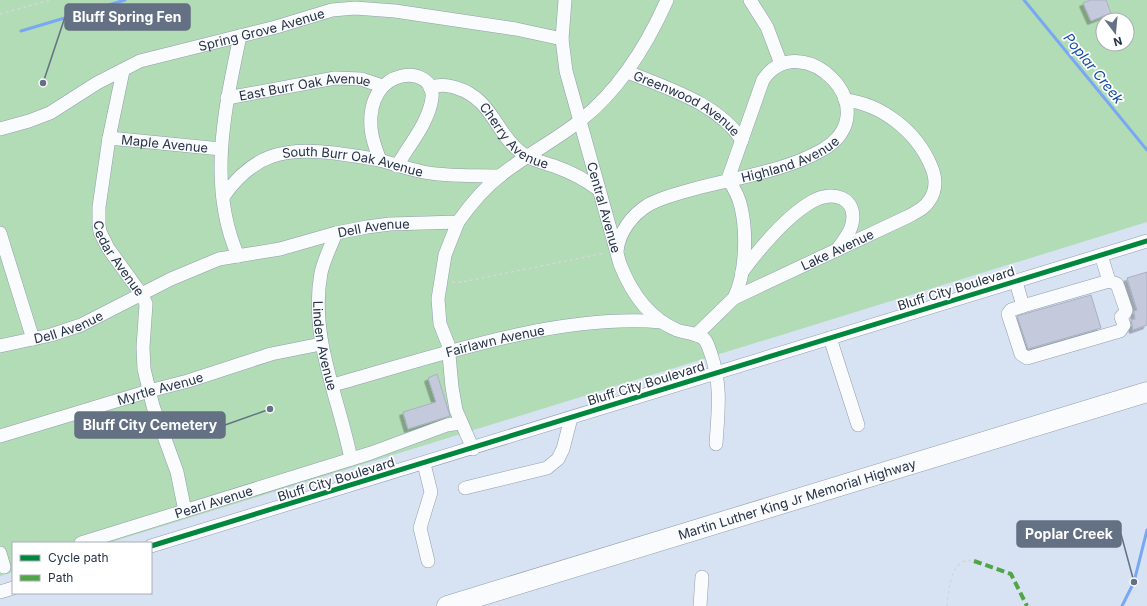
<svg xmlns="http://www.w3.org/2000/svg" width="1147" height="606" viewBox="0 0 1147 606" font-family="Inter,sans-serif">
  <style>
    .green { fill: #b2dcb5; fill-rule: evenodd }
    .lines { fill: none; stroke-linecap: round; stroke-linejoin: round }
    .stream { stroke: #78a7f5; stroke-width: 3 }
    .building { fill: #c4cadc; stroke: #aab0c2; filter: url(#shadow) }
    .minor-casing { stroke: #929dad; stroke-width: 14 }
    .highway-casing { stroke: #929dad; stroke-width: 21 }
    .path { stroke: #d3d6db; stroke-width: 1.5; stroke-dasharray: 3 3; stroke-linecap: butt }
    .minor { stroke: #f9fbfd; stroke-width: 13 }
    .highway { stroke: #f9fbfd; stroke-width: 20 }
    .quiet { stroke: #50a547; stroke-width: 4; stroke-dasharray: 8 4; stroke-linecap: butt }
    .cycleway-casing { stroke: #fff; stroke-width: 8 }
    .cycleway { stroke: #00873e; stroke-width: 5 }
    .labels { text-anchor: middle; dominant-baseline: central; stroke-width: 3.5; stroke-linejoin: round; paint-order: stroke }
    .street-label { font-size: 13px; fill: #263246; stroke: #fff }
    .water-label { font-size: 14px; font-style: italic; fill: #124ca7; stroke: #fff }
    .leader { fill: none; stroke: #647083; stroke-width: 1.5 }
    .callout-dot { fill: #647083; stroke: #fff; stroke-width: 1.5 }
    .callout { fill: #647083; stroke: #647083; stroke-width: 1.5 }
    .callout-label { font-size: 14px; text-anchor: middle; font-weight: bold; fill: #fff }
  </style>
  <defs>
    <filter id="shadow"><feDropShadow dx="-3.5" dy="3.5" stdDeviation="0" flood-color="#0004"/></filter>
  </defs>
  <rect width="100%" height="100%" fill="#d7e2f3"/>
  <!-- green -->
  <path class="green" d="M0,0H1147V222L108,543H13V572L0,576ZM1103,20H1127V44H1103Z"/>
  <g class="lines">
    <!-- stream -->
    <path class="stream" d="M1024,0L1147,150
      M21,31L125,0
      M1122,606L1134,582L1147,530"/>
  </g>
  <!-- building -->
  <path class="building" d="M1090,0H1106L1111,13L1091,21L1083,3Z
    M1147,272V325L1133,330L1131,320L1135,319L1134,311L1137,310L1127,278Z
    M1091,295L1101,328L1028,349L1017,316Z
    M437,374L450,416L408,429L403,412L436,402L428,378Z"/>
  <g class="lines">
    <defs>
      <g id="minor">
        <path id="s1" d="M565,0L562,39L566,71L620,264C631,292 648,318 677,330C685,333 699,333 705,340C708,344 709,349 711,354C722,386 718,412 716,444"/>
        <path d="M750,0L767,27L781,64"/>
        <path id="s2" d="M123,71L109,138L99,207V225L100,232L108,248L142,295L146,304L143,347L144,369L153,406L177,472L185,511"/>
        <path id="s3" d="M628,72C668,89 716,102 742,140"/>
        <path id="s4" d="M430,88C440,84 447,85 457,88C495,100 496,139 528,157C536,161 545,163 554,166C571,172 585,179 599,190"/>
        <path id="s5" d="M227,98L335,78L361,79L382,86"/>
        <path id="s6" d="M0,129L29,121L50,113L97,83L140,61L276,27L332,10L355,8L395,11L516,29L562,39"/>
        <path id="s7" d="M109,138L221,149"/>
        <path d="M380,160C376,150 372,139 371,128C366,64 436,64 432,98C429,122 409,145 397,166"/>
        <path id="s8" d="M223,197C253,154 284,147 334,153C349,155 364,157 379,160C394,164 408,169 423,172C448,177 475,175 500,176"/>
        <path d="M458,222L445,255L438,299L440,324L448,344L452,387L456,410L473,449"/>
        <path d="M0,233L33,339"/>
        <path id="s9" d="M336,233C331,246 324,259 321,273C309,337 339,398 351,459"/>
        <path id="s10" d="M617,251C619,232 632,215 648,205C662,197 679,193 694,189C734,178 786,171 822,150C891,110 801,24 763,80L728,179C734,188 739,197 741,207C747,232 746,275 734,298L696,335"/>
        <path d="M238,256C207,185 225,108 240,36"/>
        <path d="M742,272C760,248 786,216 813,201C832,190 858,197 852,224C850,234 842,242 837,250"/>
        <path d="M1016,282L1023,306L1011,310L1008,314L1021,354L1027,358L1120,331L1124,325L1121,317L1125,313L1126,310L1117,284L1109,281L1101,255"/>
        <path id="s11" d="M734,298L907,217C916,212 924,209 929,201C937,190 936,177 931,166C917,132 882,104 845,100"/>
        <path d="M1023,306L1109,281"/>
        <path d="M830,338L858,425"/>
        <path id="s12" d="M0,346L51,335L81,325L171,279L219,259L280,249L336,233L367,227L390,224L458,222C470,205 484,188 501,175C526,155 556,140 581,120C620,89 647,45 667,0"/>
        <path id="s13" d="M333,385C434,357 556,313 662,322"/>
        <path id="s14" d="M0,436L149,391L188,381L271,354L321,344"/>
        <path d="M424,464L431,492L420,528L428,561"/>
        <path d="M465,488L547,468L558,459L563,449L571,418"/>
        <path id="s15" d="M81,543L371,453L447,425L460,423"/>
        <path d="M151,546L1147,241"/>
        <path d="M0,553L4,567"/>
        <path d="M0,592L13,588"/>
        <path d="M700,606L702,577"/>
      </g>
      <g id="highway">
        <path id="s16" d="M447,606L1147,392"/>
      </g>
    </defs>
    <!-- minor casing -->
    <use href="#minor" class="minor-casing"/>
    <!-- highway casing -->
    <use href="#highway" class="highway-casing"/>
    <!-- path -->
    <path class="path" d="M0,14L50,0
      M452,282H462L605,253
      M947,606C949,590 950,556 974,561"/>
    <!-- minor -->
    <use href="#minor" class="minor"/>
    <!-- highway -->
    <use href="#highway" class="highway"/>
    <!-- quiet -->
    <path class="quiet" d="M974,561L1011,574L1027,606"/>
    <defs>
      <path id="cycleway" d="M151,546L1147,241"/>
    </defs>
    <!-- cycleway casing -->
    <use href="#cycleway" class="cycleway-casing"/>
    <!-- cycleway -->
    <use href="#cycleway" class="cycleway"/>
  </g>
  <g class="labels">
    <!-- street labels -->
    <g class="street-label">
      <text stroke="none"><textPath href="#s6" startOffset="282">Spring Grove Avenue</textPath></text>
      <text stroke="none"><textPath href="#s5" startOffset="79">East Burr Oak Avenue</textPath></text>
      <text stroke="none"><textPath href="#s3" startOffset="67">Greenwood Avenue</textPath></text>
      <text stroke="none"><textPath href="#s4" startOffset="104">Cherry Avenue</textPath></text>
      <text stroke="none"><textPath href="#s7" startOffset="56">Maple Avenue</textPath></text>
      <text stroke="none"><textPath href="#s10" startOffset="207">Highland Avenue</textPath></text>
      <text stroke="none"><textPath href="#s8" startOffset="147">South Burr Oak Avenue</textPath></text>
      <text stroke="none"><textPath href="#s1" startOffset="213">Central Avenue</textPath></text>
      <text stroke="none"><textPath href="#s12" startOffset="395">Dell Avenue</textPath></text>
      <text stroke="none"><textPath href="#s11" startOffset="114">Lake Avenue</textPath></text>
      <text stroke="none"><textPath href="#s2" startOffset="195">Cedar Avenue</textPath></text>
      <text transform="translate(956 288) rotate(-17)">Bluff City Boulevard</text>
      <text stroke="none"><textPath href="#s12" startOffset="71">Dell Avenue</textPath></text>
      <text stroke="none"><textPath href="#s13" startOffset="168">Fairlawn Avenue</textPath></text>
      <text stroke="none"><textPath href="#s9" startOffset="116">Linden Avenue</textPath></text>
      <text transform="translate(646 383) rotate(-17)">Bluff City Boulevard</text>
      <text stroke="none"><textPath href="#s14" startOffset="167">Myrtle Avenue</textPath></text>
      <text transform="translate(336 479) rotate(-17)">Bluff City Boulevard</text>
      <text stroke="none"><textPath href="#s16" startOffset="366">Martin Luther King Jr Memorial Highway</textPath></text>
      <text stroke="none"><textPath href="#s15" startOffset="139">Pearl Avenue</textPath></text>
    </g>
    <!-- water labels -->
    <g class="water-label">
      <text transform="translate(1094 68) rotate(51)">Poplar Creek</text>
    </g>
  </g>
  <!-- callouts -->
  <path class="leader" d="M43 83L65 17M270 409L225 425M1134 582L1121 534"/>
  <g class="callout-dot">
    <circle cx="43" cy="83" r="4"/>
    <circle cx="270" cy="409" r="4"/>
    <circle cx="1134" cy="582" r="4"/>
  </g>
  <g class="callout">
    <rect x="65" y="4" width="125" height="26" rx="4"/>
    <rect x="75" y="412" width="150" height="26" rx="4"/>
    <rect x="1017" y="521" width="104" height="26" rx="4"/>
  </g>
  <g class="callout-label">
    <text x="127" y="22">Bluff Spring Fen</text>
    <text x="150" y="430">Bluff City Cemetery</text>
    <text x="1069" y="539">Poplar Creek</text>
  </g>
  <!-- legend -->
  <rect x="12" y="542" width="140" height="52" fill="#ffffff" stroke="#a8adb5"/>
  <rect x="20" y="555" width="20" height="6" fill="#00873e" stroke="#a8adb5"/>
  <text x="48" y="562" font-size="12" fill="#263246">Cycle path</text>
  <rect x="20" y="575" width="20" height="6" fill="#50a547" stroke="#a8adb5"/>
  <text x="48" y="582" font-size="12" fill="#263246">Path</text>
  <!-- north arrow -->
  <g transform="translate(1115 32) rotate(164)"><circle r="19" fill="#ffffff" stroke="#a8adb5"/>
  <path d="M0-3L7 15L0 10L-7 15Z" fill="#647083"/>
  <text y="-6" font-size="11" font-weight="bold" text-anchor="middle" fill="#263246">N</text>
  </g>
</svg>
